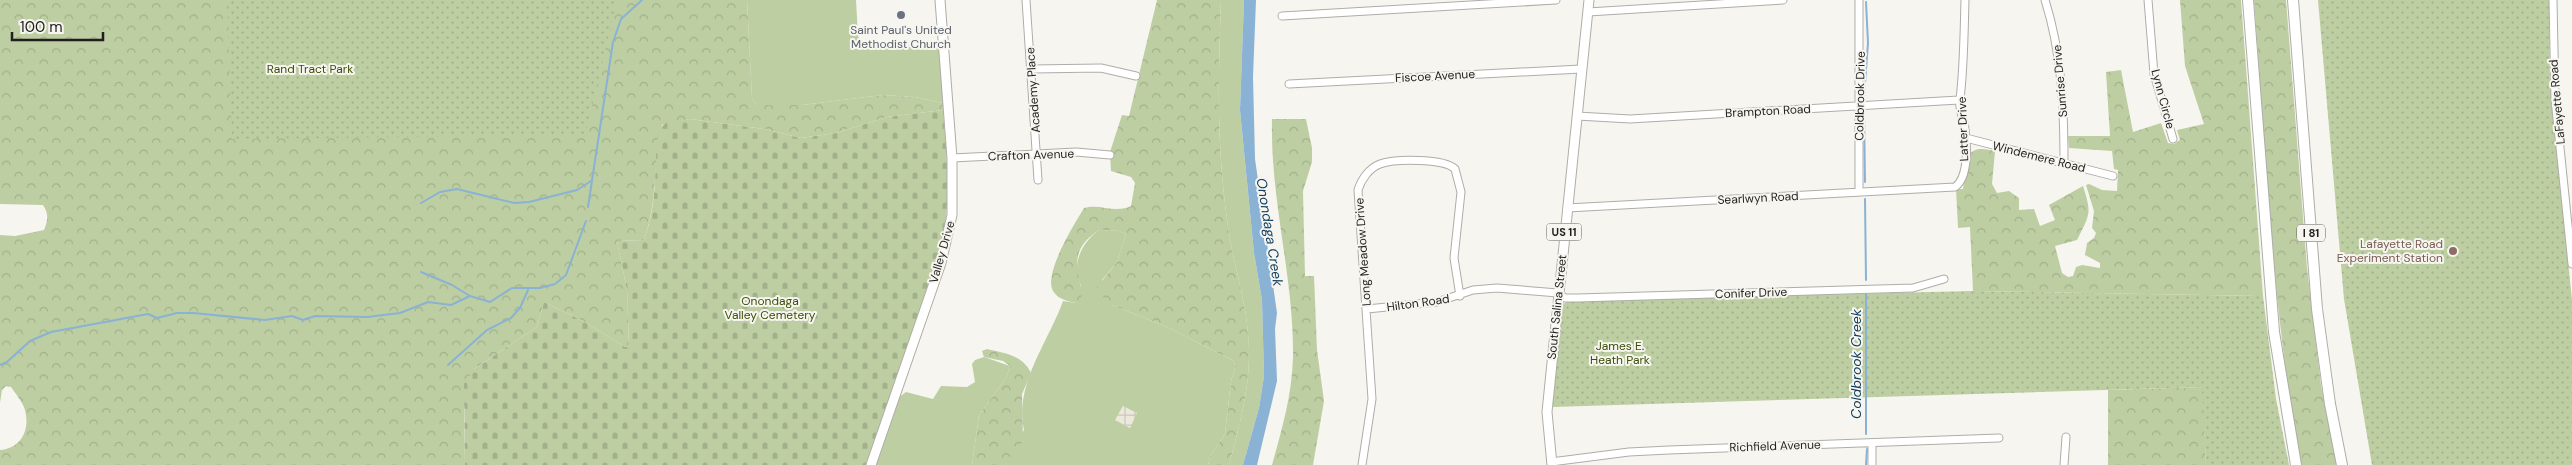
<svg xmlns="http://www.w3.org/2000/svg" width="2572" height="465" viewBox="0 0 2572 465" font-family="'DM Sans',sans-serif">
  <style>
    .industrial { fill: url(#industrial-grid) }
    .grass { fill: #bdcea2; fill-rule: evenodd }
    .forest { fill: url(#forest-crowns) }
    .cemetery { fill: url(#cemetery-stones) }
    .park { fill: url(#park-dots) }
    .water { fill: #8ab2d4 }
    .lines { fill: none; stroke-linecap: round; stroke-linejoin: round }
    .stream { stroke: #8ab2d4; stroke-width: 2 }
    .minor-casing { stroke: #aeada7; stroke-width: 9 }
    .major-casing { stroke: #aeada7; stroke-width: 11 }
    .highway-casing { stroke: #aeada7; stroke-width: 12 }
    .minor { stroke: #fff; stroke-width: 7 }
    .major { stroke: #fff; stroke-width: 9 }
    .highway { stroke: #fff; stroke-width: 10 }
    .worship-dot { fill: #6b7280; stroke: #f7f5ef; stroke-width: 2 }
    .education-dot { fill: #8d6e63; stroke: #f7f5ef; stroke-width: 2 }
    .labels { text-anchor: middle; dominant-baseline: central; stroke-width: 4; stroke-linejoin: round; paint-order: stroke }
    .shield { fill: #f7f5ef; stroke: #605f5c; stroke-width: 1 }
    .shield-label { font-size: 11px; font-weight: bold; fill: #201f1d }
    .worship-label { font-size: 12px; fill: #5b616d; stroke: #f7f5ef }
    .park-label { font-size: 12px; fill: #3b4f06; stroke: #f7f5ef }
    .street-label { font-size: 12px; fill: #201f1d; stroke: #f7f5ef }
    .education-label { font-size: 12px; fill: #785e54; stroke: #f7f5ef; text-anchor: end }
    .water-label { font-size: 14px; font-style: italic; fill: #114062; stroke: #f7f5ef }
  </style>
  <defs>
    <pattern id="industrial-grid" width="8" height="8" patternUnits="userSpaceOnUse" patternTransform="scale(1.25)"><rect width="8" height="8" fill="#ece8db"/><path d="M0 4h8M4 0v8" fill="none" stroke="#cac7bc"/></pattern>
    <pattern id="forest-crowns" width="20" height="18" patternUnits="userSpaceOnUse" patternTransform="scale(1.25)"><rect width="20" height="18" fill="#bdcea2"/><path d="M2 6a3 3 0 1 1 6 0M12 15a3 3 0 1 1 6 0" fill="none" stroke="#a2b08b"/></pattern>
    <pattern id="cemetery-stones" width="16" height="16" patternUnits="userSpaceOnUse" patternTransform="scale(1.25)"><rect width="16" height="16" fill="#bdcea2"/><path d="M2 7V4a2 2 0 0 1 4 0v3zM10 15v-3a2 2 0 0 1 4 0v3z" fill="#a2b08b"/></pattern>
    <pattern id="park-dots" width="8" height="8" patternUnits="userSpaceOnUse" patternTransform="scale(1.25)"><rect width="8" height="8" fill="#bdcea2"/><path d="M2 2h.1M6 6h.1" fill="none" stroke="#a2b08b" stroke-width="1.8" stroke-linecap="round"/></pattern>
  </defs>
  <rect width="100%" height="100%" fill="#f7f5ef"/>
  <!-- industrial -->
  <path class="industrial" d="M1123,406L1138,413L1130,428L1115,420Z"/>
  <!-- grass -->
  <path class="grass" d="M747,0H856L858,36L864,47H939L943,103L915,97L882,95L802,105H757L752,98Z
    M1221,0H1244L1240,110L1254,253L1262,300L1264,376L1259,408L1243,465H1229C1240,423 1253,378 1248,335C1246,304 1237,275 1231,245C1227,222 1224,198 1222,174C1217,117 1219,58 1221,0Z
    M1099,230L1119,231L1126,234L1117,262L1102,280L1112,305L1167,327L1234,361L1235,368L1231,381L1225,434L1210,456L1208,465H1003L1024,430C1014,384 1048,343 1063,301L1076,303C1078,298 1081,291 1081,287C1081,283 1077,279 1077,276C1075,257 1084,241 1099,230ZM1123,406L1137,413L1130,428L1115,420Z
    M984,357L1010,366L1006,378L979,415L972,465H875L898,398L906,392L933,399L941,386L967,387L975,382L972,364L975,360Z"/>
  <!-- forest -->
  <path class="forest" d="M0,0H747L752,98L757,105H802L882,95L915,97L943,103V110L887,117L836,133L801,138L764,129L690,119L662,125C653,163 658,202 644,240L617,241L627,290L629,346L625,347L583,321L544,302L537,327L474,369L464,408L465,465H0V450C23,448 31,427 24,407C21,400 15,393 11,387L6,386L2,390L0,403V235L15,236L44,230C48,220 49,214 43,205L0,204Z
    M1157,0H1221C1219,58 1217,117 1222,174C1224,198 1227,222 1231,245C1237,275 1246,304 1248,335C1253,378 1240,423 1229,465H1208L1210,456L1225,434L1231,381L1235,368L1234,361L1167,327L1112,305L1101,295L1097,287L1117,262L1126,234L1119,231L1099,230C1070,249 1076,267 1083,295L1076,303C1067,301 1058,299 1053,291C1043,274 1075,223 1084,208C1100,203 1115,214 1131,206L1135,183L1131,177L1111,171L1110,152L1122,115L1129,116Z
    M2180,0H2241L2263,296L1973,291L1970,227L1958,228L1956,189H1963L1968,156C1975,146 1985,149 1995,151L1992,184L1997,193L2009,191L2019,198V210L2034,209L2040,226L2055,220L2049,205L2083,186C2092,214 2090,214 2077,240L2055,246L2062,273L2068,277L2073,276L2076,267L2082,265L2100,268V263L2085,255L2087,243L2094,238L2096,233L2092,228L2094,211L2086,185L2089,184L2102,190L2117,191L2118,170L2114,169L2112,151L2069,148L2068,136H2110L2106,72L2121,70L2133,132L2161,123L2168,143L2174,144L2180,140L2177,130L2204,124L2185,66Z
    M2254,0H2286L2307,268L2321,385L2337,465H2301C2272,311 2266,156 2254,0Z
    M1272,119H1306L1312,148V162L1303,191L1305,276H1314L1317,350L1324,401L1313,465H1272C1282,429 1292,395 1293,357C1294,277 1270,200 1272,119Z
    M987,349C1004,353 1023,355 1031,373L1022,394L1023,441L1003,465H972L979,415L1006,378L1010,366L1003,361L984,357L982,351Z
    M2203,387L2206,465H2108V390Z"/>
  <!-- cemetery -->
  <path class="cemetery" d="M943,110C947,159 952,204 940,252L866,465H465L464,384L474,369L537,327L544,302L583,321L625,347L629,346L627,290L617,241L644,240C658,203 654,168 658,130L666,123L690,119L764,129L801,138L836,133L887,117Z"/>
  <!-- park -->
  <path class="park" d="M227,0H623L616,5L585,135L232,139Z
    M2318,0H2549L2550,82L2572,300V465H2372L2344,299Z
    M1973,291L2263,296L2276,399L2289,465H2206L2202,387L1552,407L1562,305L1568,301Z"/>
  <!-- water -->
  <path class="water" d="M1244,0H1256L1253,77L1255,159L1277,313L1275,329L1277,381L1257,465H1243L1259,408L1264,376L1262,300L1254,253L1240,110Z"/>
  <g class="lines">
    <!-- stream -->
    <path class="stream" d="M1864,97L1868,43L1866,2
      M1864,112L1865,182
      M1865,199L1866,280
      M421,203L440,192L457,189L514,203L529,202L577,190L591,181
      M588,207L613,42L621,19L642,0
      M421,272L452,285L470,296L490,302L512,288H540L555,284L566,275L586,221
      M1866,294V434
      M0,365L7,362L30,341L51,332L148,314L157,318L177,313H193L265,320L292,316L303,320L315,316L367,317L400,313L428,302L451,305L470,296
      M448,365L487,330L511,318L520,308L528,290
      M1866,465L1867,449"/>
    <defs>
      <path id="minor" d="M1026,0L1038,180
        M1859,0V192
        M2045,0C2062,54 2064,107 2064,164
        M2148,0L2154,74L2173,139
        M2553,0L2555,99L2572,264
        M1588,12L1783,0
        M1282,16L1556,0
        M1032,69L1101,68L1136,76
        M1289,84L1581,69
        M1577,116L1630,119L1959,100
        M1966,138L2113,176
        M952,158L1076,152L1110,155
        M1567,208L1955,187C1969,177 1967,145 1965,129C1964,119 1958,109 1960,99C1964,66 1964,33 1965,0
        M1367,309L1437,302L1473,290L1497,288L1558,293L1565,298H1578L1913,288L1944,279
        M1872,443V465
        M1551,462L1629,452L1669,450L1999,438
        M1362,465L1372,399L1358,190C1361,180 1369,168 1380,164C1394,159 1444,158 1455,169L1461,192L1454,258L1460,296
        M2064,465L2066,437"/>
      <path id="major" d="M871,465L941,263L952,215V158L940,0
        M1552,465L1547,412L1589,0"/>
      <path id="highway" d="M2248,0L2274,332L2296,465
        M2293,0L2317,309L2330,404L2342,465"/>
    </defs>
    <!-- minor casing -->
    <use href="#minor" class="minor-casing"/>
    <!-- major casing -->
    <use href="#major" class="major-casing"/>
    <!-- highway casing -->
    <use href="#highway" class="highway-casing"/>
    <!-- minor -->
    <use href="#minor" class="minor"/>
    <!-- major -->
    <use href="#major" class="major"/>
    <!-- highway -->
    <use href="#highway" class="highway"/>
  </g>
  <!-- markers -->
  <circle class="worship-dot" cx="901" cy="15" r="5"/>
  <circle class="education-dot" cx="2453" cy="251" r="5"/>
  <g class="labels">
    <!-- shield labels -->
    <g class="shield">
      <rect x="1546.5" y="223.5" width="35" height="17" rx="4"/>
      <rect x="2297" y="224.5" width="28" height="17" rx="4"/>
    </g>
    <g class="shield-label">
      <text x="1564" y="232">US 11</text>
      <text x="2311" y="233">I 81</text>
    </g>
    <!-- worship labels -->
    <g class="worship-label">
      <text x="901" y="30">Saint Paul's United<tspan x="901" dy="14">Methodist Church</tspan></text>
    </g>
    <!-- park labels -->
    <g class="park-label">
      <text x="310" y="69">Rand Tract Park</text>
      <text x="770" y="301">Onondaga<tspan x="770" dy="14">Valley Cemetery</tspan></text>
      <text x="1620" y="346">James E.<tspan x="1620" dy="14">Heath Park</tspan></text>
    </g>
    <!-- street labels -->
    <g class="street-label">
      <text transform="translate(1435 76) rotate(-3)">Fiscoe Avenue</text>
      <text transform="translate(2060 81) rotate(-95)">Sunrise Drive</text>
      <text transform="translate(1033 90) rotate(-94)">Academy Place</text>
      <text transform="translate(1860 96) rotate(-89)">Coldbrook Drive</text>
      <text transform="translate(2163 99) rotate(75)">Lynn Circle</text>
      <text transform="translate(2557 102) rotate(-95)">LaFayette Road</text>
      <text transform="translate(1768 111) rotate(-3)">Brampton Road</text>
      <text transform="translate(1963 129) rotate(-92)">Latter Drive</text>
      <text transform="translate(1031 155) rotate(-2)">Crafton Avenue</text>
      <text transform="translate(2039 157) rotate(14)">Windemere Road</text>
      <text transform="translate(1758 198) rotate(-3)">Searlwyn Road</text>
      <text transform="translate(942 252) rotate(-74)">Valley Drive</text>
      <text transform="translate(1363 252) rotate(-94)">Long Meadow Drive</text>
      <text transform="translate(1751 293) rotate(-2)">Conifer Drive</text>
      <text transform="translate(1418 303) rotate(-8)">Hilton Road</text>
      <text transform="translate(1557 307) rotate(-84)">South Salina Street</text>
      <text transform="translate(1775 446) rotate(-2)">Richfield Avenue</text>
    </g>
    <!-- education labels -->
    <g class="education-label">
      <text x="2443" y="244">Lafayette Road<tspan x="2443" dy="14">Experiment Station</tspan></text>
    </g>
    <!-- water labels -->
    <g class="water-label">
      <text transform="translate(1270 232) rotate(81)">Onondaga Creek</text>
      <text transform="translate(1856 364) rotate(-90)">Coldbrook Creek</text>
    </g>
  </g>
  <!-- scale -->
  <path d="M12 32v8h91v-8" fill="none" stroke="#201f1d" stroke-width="2.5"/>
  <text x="20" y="32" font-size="15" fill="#201f1d" stroke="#f7f5ef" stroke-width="4" paint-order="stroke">100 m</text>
</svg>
